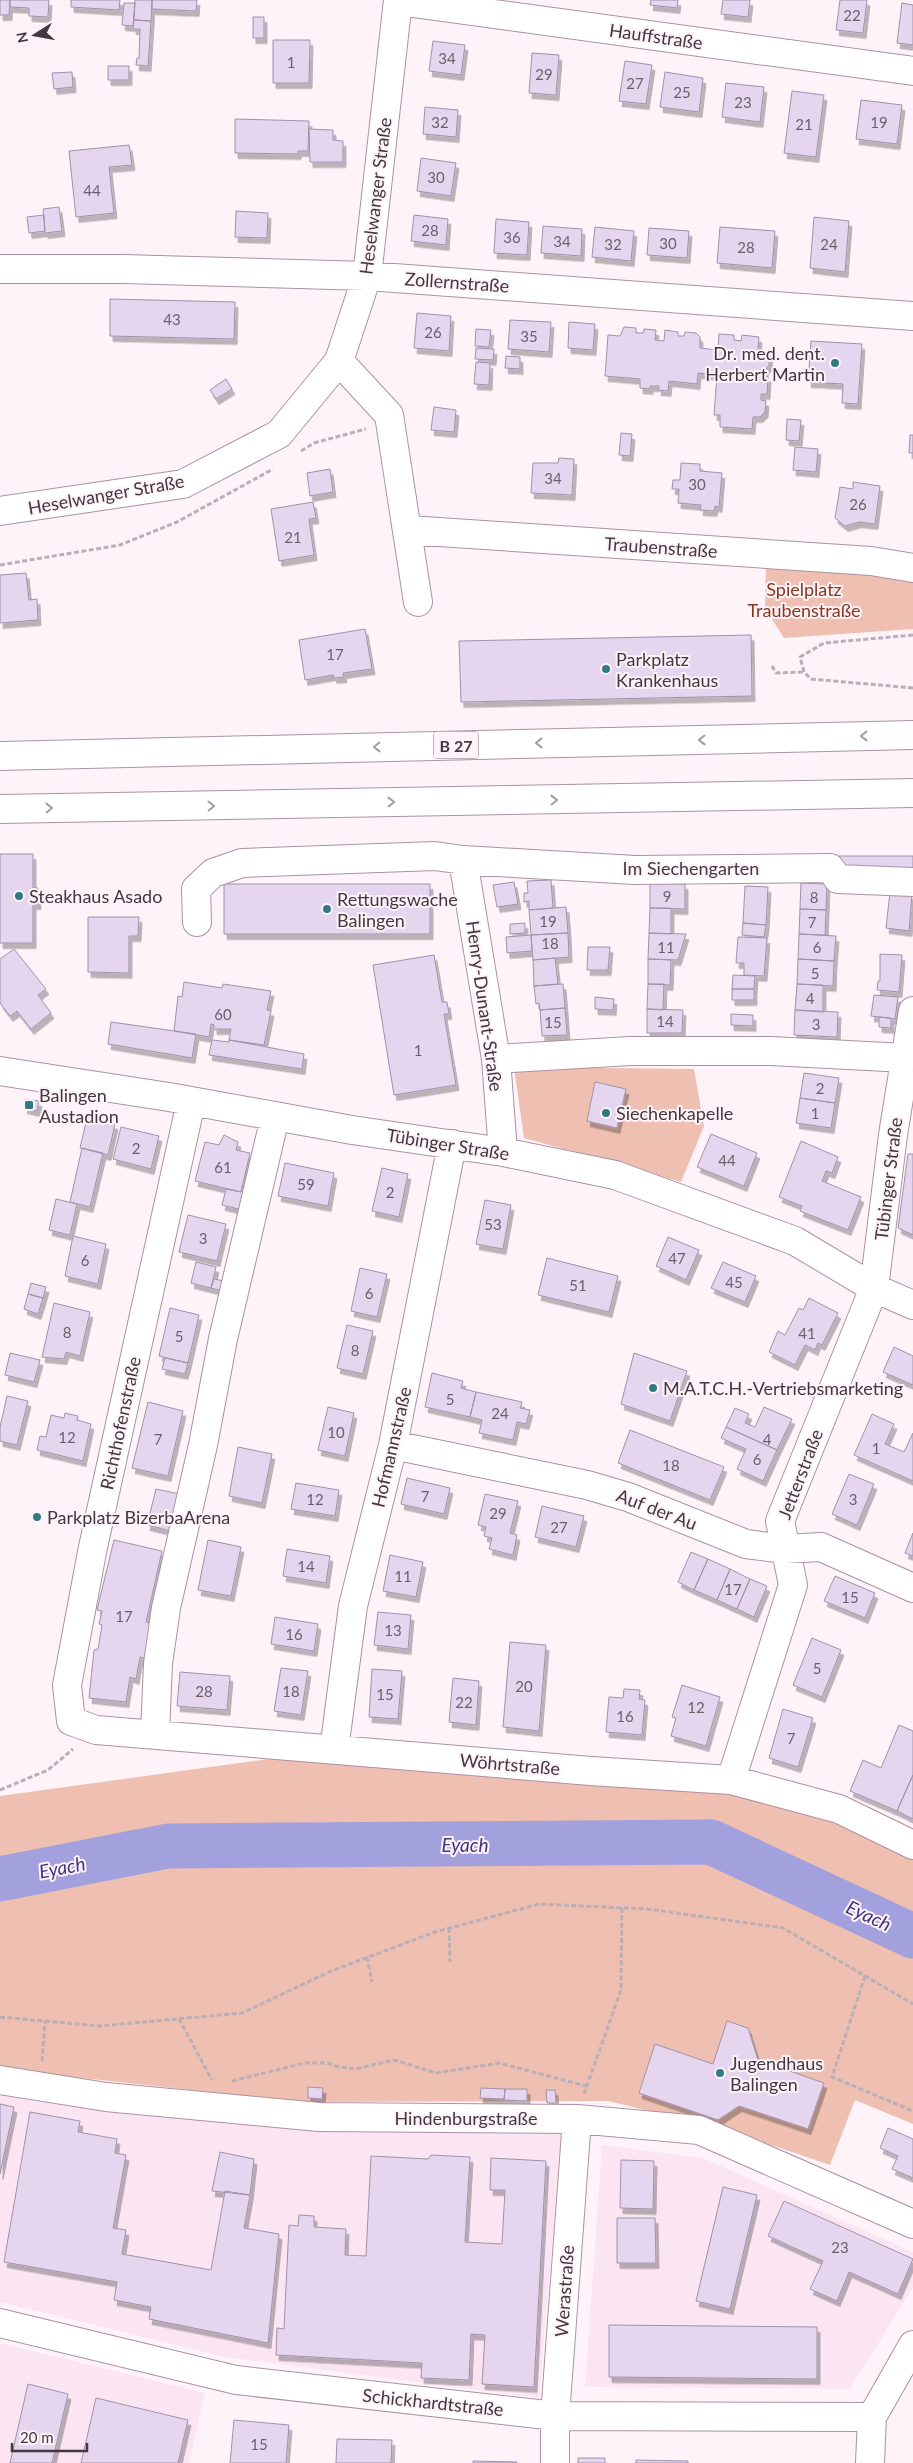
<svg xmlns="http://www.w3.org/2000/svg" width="913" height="2463" viewBox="0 0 913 2463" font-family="Lato,sans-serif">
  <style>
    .built { fill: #fbe5f3 }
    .green { fill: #efbfb1 }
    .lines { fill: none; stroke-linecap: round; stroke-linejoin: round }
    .river { stroke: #a2a1de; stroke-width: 45 }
    .building { fill: #e5d5ef; stroke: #a091a9; filter: url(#shadow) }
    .minor-casing { stroke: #ac91a2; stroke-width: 30 }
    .highway-casing { stroke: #ac91a2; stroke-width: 30 }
    .path { stroke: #baafb6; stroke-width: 3; stroke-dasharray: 5 2.5; stroke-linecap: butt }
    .minor { stroke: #fff; stroke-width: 28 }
    .highway { stroke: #fff; stroke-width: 28 }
    .oneway { stroke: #a19c9f }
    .poi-dot { fill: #317a7f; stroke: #fff3fa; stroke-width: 2 }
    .labels { text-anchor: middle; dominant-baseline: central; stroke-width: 4; stroke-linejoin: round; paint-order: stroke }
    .number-label { font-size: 15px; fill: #6c5f6b }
    .shield { fill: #fff3fa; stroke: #7b7077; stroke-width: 1 }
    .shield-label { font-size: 16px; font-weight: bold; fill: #43383f }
    .street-label { font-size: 18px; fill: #43383f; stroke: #fff3fa }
    .poi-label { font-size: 18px; fill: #43383f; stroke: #fff3fa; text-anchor: start }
    .park-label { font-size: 18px; fill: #87361f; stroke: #fff3fa }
    .water-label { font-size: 19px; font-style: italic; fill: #3d357d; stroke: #fff3fa }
  </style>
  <defs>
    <filter id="shadow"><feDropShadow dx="3" dy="5.5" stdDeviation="0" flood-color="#0004"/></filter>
  </defs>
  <rect width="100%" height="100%" fill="#fff3fa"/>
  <!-- built -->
  <path class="built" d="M0,2094L35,2102L291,2126L561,2134L539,2398L226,2357L0,2302Z
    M602,2145L703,2158L913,2252V2287L850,2389L585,2387Z
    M0,2343L205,2393L189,2463H0Z"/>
  <!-- green -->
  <path class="green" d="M766,557L913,575V629L784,638L765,608Z
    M514,1067L694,1069L704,1126L681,1182L524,1138Z
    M334,1750L731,1780L913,1845V2124L855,2100L830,2165L725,2129L608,2101L301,2102L0,2069V1796Z"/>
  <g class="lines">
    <!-- river -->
    <path class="river" d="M0,1879L168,1846L711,1842L913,1936"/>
  </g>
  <!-- building -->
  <path class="building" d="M0,0H10L9,15H0Z
    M10,0H49L48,17L29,16V8L10,7Z
    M71,0H120L119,10L71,7Z
    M135,0H152L151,21L134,20Z
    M152,0H197L196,11L152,9Z
    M651,0H678L677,8L650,5Z
    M723,0H750L748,17L721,14Z
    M840,0H867L863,33L836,30Z
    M124,3H135L133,26L122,25Z
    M902,3L913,5V45L897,43Z
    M253,17H264V38H253Z
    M134,20L151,21L148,66L136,65L137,58H139L140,29H133Z
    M273,40H310L309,83H273Z
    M433,41L465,45L461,75L429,71Z
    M532,53L559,55L556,95L529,93Z
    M625,61L652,65L646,104L619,101Z
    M108,66H129V80H108Z
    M72,72L73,87L54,89L52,73Z
    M665,72L703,78L699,112L660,107Z
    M726,83L764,87L760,122L722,117Z
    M792,91L824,95L816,157L784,153Z
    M861,100L902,105L897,144L856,139Z
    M425,107L458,110L456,137L423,134Z
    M235,119L309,121L308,151H298V154L235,153Z
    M309,129L333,130V140L343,141V162H310Z
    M129,145L132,165L109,167L114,213L76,217L69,151Z
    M421,158L456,163L451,196L417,191Z
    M59,207L62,231L45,233L43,209Z
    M236,211L268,213L267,238L235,237Z
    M44,215L45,231L29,233L27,217Z
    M414,215L448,219L446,245L411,241Z
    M814,217L849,221L845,272L810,268Z
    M496,219L529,222L527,255L494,253Z
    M543,226L582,229L581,256L541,253Z
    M595,227L634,231L631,261L592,257Z
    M720,227L775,231L772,268L717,263Z
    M649,228L689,231L687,258L647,255Z
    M110,299L235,302L234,339L110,336Z
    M417,313L451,316L449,351L414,348Z
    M510,320L551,322L549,352L508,349Z
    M569,322L595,324L593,350L568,348Z
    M624,327L636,328V333H643L644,329L656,330L655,340L664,341L665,330L678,332V336H684L685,332L696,333L700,337V348L718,350L719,334L734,335V340L741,341L742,335L759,337L758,349L764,350L770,354L769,365L765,370V376L768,377L767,394H761V400L766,401L765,412L760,417H753L752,429L720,427V415H714L717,375L698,373L697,384L669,381L668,391L658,390L659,386H650V389L640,388V379L605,376L608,335L620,336Z
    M476,329L491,330L489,347L475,346Z
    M811,341L862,344L858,404L842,403L843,384L808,382Z
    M476,348L494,349L493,360L475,359Z
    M506,356L520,357V369L505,368Z
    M476,362L490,363L489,385L474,384Z
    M226,379L232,389L216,399L210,390Z
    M434,407L456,410L454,432L431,430Z
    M787,419L801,420L799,441L786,440Z
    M621,433L632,434L630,456L619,455Z
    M910,435H913V453H909Z
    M795,447L818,449L816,472L793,470Z
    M559,458L574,459L572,495L531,493L533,463H558Z
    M681,463L700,464V471L722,473L719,507L715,506L714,511L700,510L701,505L678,503L679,489H672L673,480H680Z
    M330,469L333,492L310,496L307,473Z
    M853,482L880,486L875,524L859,522L845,526L835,518L840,487L853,489Z
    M313,502L316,518L309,519L314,555L279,561L271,509Z
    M26,573L29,600L37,599L38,620L0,623V575Z
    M365,629L372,669L343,673L344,677L334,678L333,675L305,680L299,640Z
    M751,635L752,696L461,702L459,641Z
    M0,854H33V888H38V904H33V943H0Z
    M839,856H913V875H839Z
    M551,880L553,908L529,910V901L524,902V893H528L527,881Z
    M514,882L518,904L497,907L493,885Z
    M650,883L685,884V909L650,908Z
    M801,883L827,884L826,910L800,909Z
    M224,884H430V934H224Z
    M745,886L768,887L766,925L743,923Z
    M890,892L912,894L909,931L886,928Z
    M566,907L568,933L531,935L529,910Z
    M650,908H671V934L649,933Z
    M800,909L826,910L825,935L799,934Z
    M88,917H139L138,936H129V973L88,972Z
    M525,923V933L510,934V924Z
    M743,923L766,925L764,937L742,935Z
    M568,933L569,957L533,960L531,935Z
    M649,933L686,934L678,960L648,959Z
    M799,934L836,936L834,961L798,959Z
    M531,935L532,951L507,953L506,937Z
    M738,937L767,938L764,976L744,975V963H736Z
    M588,947H610L608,970H587Z
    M14,949L46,989L38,995L51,1013L31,1029L17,1011L10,1016L0,1003V959Z
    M880,954L902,955L899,992L877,990L878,981H880Z
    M434,955L442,1002H447L449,1014H444L456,1085L394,1095L373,965Z
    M555,958L558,984L534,986L533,960Z
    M648,959L671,960L670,985L648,984Z
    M798,959L834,961L833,986L797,984Z
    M733,975L755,976L754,989H732Z
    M184,982L222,988L223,984L271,991L267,1010L271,1011L264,1045L229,1040L231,1029H214V1025L211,1024L209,1037L174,1031L178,996L182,997Z
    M563,984L565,1008L540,1010L539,1003L536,1004L534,986Z
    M648,984H664L663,1010L647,1009Z
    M797,984L823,985V1012L795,1010Z
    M732,989H754V1000H732Z
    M874,995L898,997L895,1019L871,1016Z
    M595,997L614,999L613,1010L595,1009Z
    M565,1008L567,1035L542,1036L540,1010Z
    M647,1009L683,1010L682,1033H647Z
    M795,1010L838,1012L837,1037L794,1035Z
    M731,1014L753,1015V1026L731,1025Z
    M879,1017L891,1018V1028L879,1027Z
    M111,1022L196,1034L192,1058L108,1044Z
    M212,1040L229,1042V1040L304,1054L302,1069L209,1055Z
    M804,1073L839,1078L835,1103L800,1098Z
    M595,1082L626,1089L617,1128L587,1121Z
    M800,1098L835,1103L831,1128L796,1123Z
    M26,1099L39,1101L37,1111L24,1108Z
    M87,1118L115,1124L108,1155L80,1148Z
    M121,1127L159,1136L151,1169L113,1159Z
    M711,1134L757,1153L744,1186L697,1167Z
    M224,1135L238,1142L236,1150L250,1153L241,1192L195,1181L205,1142L219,1145Z
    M801,1141L838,1157L832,1173L826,1171L822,1181L861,1197L848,1230L800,1211L802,1206L779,1197Z
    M82,1148L103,1153L90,1207L70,1202Z
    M908,1154H913V1235L898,1228Z
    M285,1163L334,1173L328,1206L278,1196Z
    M382,1168L408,1174L399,1217L372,1211Z
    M242,1187L252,1189L247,1211L222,1205L226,1189L241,1192Z
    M56,1199L77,1204L70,1235L49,1230Z
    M485,1200L511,1205L503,1249L476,1244Z
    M188,1215L226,1224L217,1261L179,1252Z
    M73,1236L106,1244L98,1284L65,1276Z
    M668,1237L699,1250L686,1280L656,1266Z
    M547,1258L618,1276L609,1312L538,1295Z
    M196,1262L216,1267L211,1288L191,1283Z
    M723,1262L756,1276L745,1302L711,1288Z
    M360,1268L387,1274L377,1317L351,1311Z
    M214,1279L229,1282L227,1292L211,1288Z
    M31,1283L46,1287L43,1298L28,1294Z
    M28,1294L43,1298L38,1314L24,1309Z
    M809,1298L838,1313L822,1345L818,1343L815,1350L805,1345L795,1365L769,1352L778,1331L785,1335L799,1308L803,1310Z
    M54,1303L90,1312L80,1356L66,1352L64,1359L42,1357Z
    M170,1308L199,1315L188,1363L159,1356Z
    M347,1325L373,1331L363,1374L337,1368Z
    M894,1347L913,1356V1385L883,1372Z
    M10,1353L40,1360L34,1382L5,1375Z
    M634,1353L687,1371L670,1421L621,1404Z
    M165,1358L188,1363L185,1374L162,1369Z
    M432,1373L463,1381L461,1388L476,1392L470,1417L425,1407Z
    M476,1392L522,1402L520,1408L530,1410L526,1424L517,1422L513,1440L479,1433L482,1420L470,1417Z
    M7,1396L28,1401L17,1445L0,1441V1427Z
    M148,1402L183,1411L168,1476L132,1468Z
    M328,1407L354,1413L345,1456L318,1450Z
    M764,1407L792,1419L777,1450L726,1427L735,1408L749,1414L745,1423L755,1427Z
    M65,1413L78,1416L77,1420L91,1424L83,1461L37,1450L40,1436L46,1437L51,1415L64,1418Z
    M872,1414L894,1424L885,1444L904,1452L913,1433V1481L854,1455Z
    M726,1427L777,1450L763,1481L737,1469L746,1449L721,1438Z
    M630,1430L724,1467L710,1500L618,1463Z
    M238,1447L272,1454L262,1503L229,1496Z
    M849,1474L874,1484L857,1525L832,1514Z
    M407,1478L450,1488L444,1514L401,1504Z
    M296,1483L339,1490L335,1516L291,1509Z
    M156,1489L180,1494L171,1531L147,1525Z
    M485,1494L518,1501L510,1533L517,1535L513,1555L489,1549L492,1538L484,1536L486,1527L478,1525Z
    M542,1506L584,1516L576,1547L535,1537Z
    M913,1533V1556L905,1553Z
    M114,1540L162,1551L146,1622L155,1624L152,1660L140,1657L136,1679L130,1677L126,1702L89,1698L94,1650L98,1649L102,1625L99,1624L102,1611L97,1610Z
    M208,1540L241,1547L231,1596L198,1590Z
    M287,1549L330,1556L326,1583L283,1576Z
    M691,1552L708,1559L694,1590L678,1582Z
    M390,1555L423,1562L416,1597L383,1591Z
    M708,1559L730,1569L717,1600L694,1590Z
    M730,1569L750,1579L737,1609L717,1600Z
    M835,1576L875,1593L865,1618L824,1601Z
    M750,1579L767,1586L754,1617L737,1609Z
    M378,1612L411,1615L408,1649L374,1645Z
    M275,1617L318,1624L314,1651L271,1644Z
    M812,1638L841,1650L822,1697L793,1685Z
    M510,1642L546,1645L539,1731L503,1727Z
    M281,1668L308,1671L301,1715L274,1711Z
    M372,1669L402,1671L398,1719L369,1717Z
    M180,1672L230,1676L227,1710L177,1706Z
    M453,1678L479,1681L476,1725L449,1722Z
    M682,1685L720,1697L706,1746L671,1736L676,1718L672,1717Z
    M624,1689L640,1690L639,1699L645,1700L642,1735L606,1732L609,1697L623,1698Z
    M783,1709L813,1718L798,1767L769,1758Z
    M899,1725L913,1731V1775L897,1811L850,1791L863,1760L881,1768Z
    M913,1775V1819L897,1811Z
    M727,2021L748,2028L758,2060L824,2083L808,2129L739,2106L718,2120L639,2093L655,2044L713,2064Z
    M308,2087L323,2088L322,2099L308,2098Z
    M481,2088L505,2089L504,2099L480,2098Z
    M505,2089H527V2101L504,2100Z
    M546,2090H555L556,2103H547Z
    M0,2104L14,2107L0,2174Z
    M30,2112L80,2121L78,2132L117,2139L115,2153L126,2155L113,2228L126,2230L122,2254L211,2270L225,2191L250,2195L244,2228L279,2234L268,2343L149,2319L151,2307L114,2300L117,2282L4,2262Z
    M888,2128L913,2139V2178L892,2169L898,2156L880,2148Z
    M220,2152L254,2159L250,2195L212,2191Z
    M431,2155L470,2157L465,2242L502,2244L505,2190H490L491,2158L546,2161L534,2387L482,2384L485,2335L471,2334L469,2380L421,2378L422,2363L276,2355L277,2328L284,2329L289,2225L298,2226L299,2215L314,2216V2227L346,2229L345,2255L366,2256L371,2156L428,2159Z
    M621,2160L654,2161L653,2209L620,2208Z
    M723,2187L757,2195L730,2309L696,2301Z
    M784,2201L913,2259L898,2294L849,2272L837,2301L810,2289L823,2261L768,2236Z
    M617,2218H655L656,2263H617Z
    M609,2325L817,2327V2379L609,2377Z
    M28,2384L68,2394L52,2463H10Z
    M96,2398L188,2420L178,2463H81Z
    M234,2420L289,2425L286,2463H230Z
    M337,2439L392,2440L391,2463H336Z
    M578,2458H605V2463H578Z
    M636,2460L688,2461V2463H636Z
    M473,2461L517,2462V2463H473Z"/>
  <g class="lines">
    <defs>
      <path id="minor" d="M398,1L913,71
        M0,269H123L367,276L913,316
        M339,361L389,415L418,602
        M0,511L183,484L279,434L339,361L367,276L398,0
        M409,530L871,561L913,568
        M463,860L496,1059L503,1152
        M197,922L196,889L213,873L242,863L435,856L463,860L635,870L830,868L838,879L913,882
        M496,1059L630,1051H771L906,1058
        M0,1071L169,1097L352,1130L503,1152L615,1175L795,1241L874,1288L913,1305
        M191,1102L93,1547L67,1685L71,1721L96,1730L591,1771L731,1780L839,1809L913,1845
        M393,1445L587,1485L628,1497L746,1544L785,1549L821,1547L913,1588
        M155,1733L158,1664L166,1608L203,1445L223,1339L275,1117
        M334,1750L353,1606L393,1445L452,1144
        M731,1780L793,1585L780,1521L874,1288L893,1135L913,1011
        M0,2080L106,2097L319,2117L577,2119L699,2130L913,2224
        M0,2323L236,2380L555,2416L872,2417
        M555,2463V2416L577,2119
        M870,2463L872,2417L913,2345"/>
      <path id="highway" d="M0,756L913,735
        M0,809L913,793"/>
    </defs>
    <!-- minor casing -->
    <use href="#minor" class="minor-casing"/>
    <!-- highway casing -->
    <use href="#highway" class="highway-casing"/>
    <!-- path -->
    <path class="path" d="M301,451L314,443L366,429
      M0,565L120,545L177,522L273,469
      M913,635L824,643L800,657L804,672L811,679L913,688
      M772,666L776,673L804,672
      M0,1790L48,1770L73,1749
      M449,1928L450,1962
      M367,1957L372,1982
      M865,1976L832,2077L913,2111
      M0,2017L100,2026L242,2013L329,1972L435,1932L539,1904L648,1909L783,1928L913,2004
      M179,2019L212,2080
      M42,2061L45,2021
      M232,2081L305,2063H328L339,2067L355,2069L394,2060L436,2073L499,2063L586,2086
      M584,2094L621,1990L622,1906"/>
    <!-- minor -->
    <use href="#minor" class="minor"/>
    <!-- highway -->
    <use href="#highway" class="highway"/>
  </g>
  <!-- one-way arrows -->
  <defs><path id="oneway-chevron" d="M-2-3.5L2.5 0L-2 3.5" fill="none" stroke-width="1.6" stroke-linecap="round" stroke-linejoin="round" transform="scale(1.25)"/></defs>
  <g class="oneway">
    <use href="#oneway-chevron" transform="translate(864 736) rotate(179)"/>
    <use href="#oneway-chevron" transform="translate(702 740) rotate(179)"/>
    <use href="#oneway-chevron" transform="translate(539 743) rotate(179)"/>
    <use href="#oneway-chevron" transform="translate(377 747) rotate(179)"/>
    <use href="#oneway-chevron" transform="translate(554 800) rotate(-1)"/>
    <use href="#oneway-chevron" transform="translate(391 802) rotate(-1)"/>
    <use href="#oneway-chevron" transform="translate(211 806) rotate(-1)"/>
    <use href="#oneway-chevron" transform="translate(49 808) rotate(-1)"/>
  </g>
  <!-- markers -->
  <g class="poi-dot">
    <circle cx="835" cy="363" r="5"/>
    <circle cx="606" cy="669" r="5"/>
    <circle cx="19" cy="896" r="5"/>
    <circle cx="327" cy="909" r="5"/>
    <rect x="24" y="1100" width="10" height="10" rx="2.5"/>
    <circle cx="606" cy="1113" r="5"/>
    <circle cx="653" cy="1388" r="5"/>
    <circle cx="37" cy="1517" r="5"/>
    <circle cx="720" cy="2073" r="5"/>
  </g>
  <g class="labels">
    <!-- number labels -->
    <g class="number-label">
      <text x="852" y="15">22</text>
      <text x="447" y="58">34</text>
      <text x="291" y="62">1</text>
      <text x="544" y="74">29</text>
      <text x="635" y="83">27</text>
      <text x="682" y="92">25</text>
      <text x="743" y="102">23</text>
      <text x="440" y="122">32</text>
      <text x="879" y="122">19</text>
      <text x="804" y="124">21</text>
      <text x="436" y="177">30</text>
      <text x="92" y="190">44</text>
      <text x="430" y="230">28</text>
      <text x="512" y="237">36</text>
      <text x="562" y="241">34</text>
      <text x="668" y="243">30</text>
      <text x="613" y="244">32</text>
      <text x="829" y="244">24</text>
      <text x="746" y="247">28</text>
      <text x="172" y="319">43</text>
      <text x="433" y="332">26</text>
      <text x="529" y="336">35</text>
      <text x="553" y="478">34</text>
      <text x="697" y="484">30</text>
      <text x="858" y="504">26</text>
      <text x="293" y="537">21</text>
      <text x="335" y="654">17</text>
      <text x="667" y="896">9</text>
      <text x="814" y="897">8</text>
      <text x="548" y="921">19</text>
      <text x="812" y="922">7</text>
      <text x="550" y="943">18</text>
      <text x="666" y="947">11</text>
      <text x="817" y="947">6</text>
      <text x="815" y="973">5</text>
      <text x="810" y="998">4</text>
      <text x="223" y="1014">60</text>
      <text x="665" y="1021">14</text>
      <text x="553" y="1022">15</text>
      <text x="816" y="1024">3</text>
      <text x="418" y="1050">1</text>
      <text x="820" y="1088">2</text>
      <text x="815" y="1113">1</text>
      <text x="136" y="1148">2</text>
      <text x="727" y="1160">44</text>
      <text x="223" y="1167">61</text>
      <text x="306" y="1184">59</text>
      <text x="390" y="1192">2</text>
      <text x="493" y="1224">53</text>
      <text x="203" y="1238">3</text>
      <text x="677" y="1258">47</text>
      <text x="85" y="1260">6</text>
      <text x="734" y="1282">45</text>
      <text x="578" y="1285">51</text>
      <text x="369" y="1293">6</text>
      <text x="67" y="1332">8</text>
      <text x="807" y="1333">41</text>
      <text x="179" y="1336">5</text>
      <text x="355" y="1350">8</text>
      <text x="450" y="1399">5</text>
      <text x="500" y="1413">24</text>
      <text x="336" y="1432">10</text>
      <text x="67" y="1437">12</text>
      <text x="158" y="1439">7</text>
      <text x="767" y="1439">4</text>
      <text x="876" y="1448">1</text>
      <text x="757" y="1459">6</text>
      <text x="671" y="1465">18</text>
      <text x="425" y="1496">7</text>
      <text x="315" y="1499">12</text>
      <text x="853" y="1499">3</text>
      <text x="498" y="1513">29</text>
      <text x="559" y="1527">27</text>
      <text x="306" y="1566">14</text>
      <text x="403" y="1576">11</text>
      <text x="733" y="1589">17</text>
      <text x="850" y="1597">15</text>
      <text x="124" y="1616">17</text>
      <text x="393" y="1630">13</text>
      <text x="294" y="1634">16</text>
      <text x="817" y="1668">5</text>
      <text x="524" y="1686">20</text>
      <text x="204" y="1691">28</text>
      <text x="291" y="1691">18</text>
      <text x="385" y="1694">15</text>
      <text x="464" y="1702">22</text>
      <text x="696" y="1707">12</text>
      <text x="625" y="1716">16</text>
      <text x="791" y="1738">7</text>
      <text x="840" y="2247">23</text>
      <text x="259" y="2444">15</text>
    </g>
    <!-- shield labels -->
    <rect class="shield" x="433.5" y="731.5" width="45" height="27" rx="4"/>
    <g class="shield-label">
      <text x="456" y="745">B 27</text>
    </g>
    <!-- street labels -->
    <g class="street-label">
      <text transform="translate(656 36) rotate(8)">Hauffstraße</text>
      <text transform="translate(375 196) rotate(-83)">Heselwanger Straße</text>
      <text transform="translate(457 282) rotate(4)">Zollernstraße</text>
      <text transform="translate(106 494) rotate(-10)">Heselwanger Straße</text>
      <text transform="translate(661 547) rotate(4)">Traubenstraße</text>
      <text x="691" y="868">Im Siechengarten</text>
      <text transform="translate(485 1006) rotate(82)">Henry-Dunant-Straße</text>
      <text transform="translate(448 1144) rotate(9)">Tübinger Straße</text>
      <text transform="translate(888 1179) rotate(-83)">Tübinger Straße</text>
      <text transform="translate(120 1423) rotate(-78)">Richthofenstraße</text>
      <text transform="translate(391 1447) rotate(-77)">Hofmannstraße</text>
      <text transform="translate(800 1474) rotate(-69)">Jetterstraße</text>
      <text transform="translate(657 1509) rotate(21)">Auf der Au</text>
      <text transform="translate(510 1764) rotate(5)">Wöhrtstraße</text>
      <text x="466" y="2118">Hindenburgstraße</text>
      <text transform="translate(564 2291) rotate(-86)">Werastraße</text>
      <text transform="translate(433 2402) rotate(6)">Schickhardtstraße</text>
    </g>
    <!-- poi labels -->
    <g class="poi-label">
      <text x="825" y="353" text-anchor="end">Dr. med. dent.<tspan x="825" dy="21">Herbert Martin</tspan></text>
      <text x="616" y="659">Parkplatz<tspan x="616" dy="21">Krankenhaus</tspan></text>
      <text x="29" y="896">Steakhaus Asado</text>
      <text x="337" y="899">Rettungswache<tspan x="337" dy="21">Balingen</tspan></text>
      <text x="39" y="1095">Balingen<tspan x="39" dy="21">Austadion</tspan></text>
      <text x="616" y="1113">Siechenkapelle</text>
      <text x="663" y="1388">M.A.T.C.H.-Vertriebsmarketing</text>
      <text x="47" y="1517">Parkplatz BizerbaArena</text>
      <text x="730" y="2063">Jugendhaus<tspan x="730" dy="21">Balingen</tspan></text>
    </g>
    <!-- park labels -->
    <g class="park-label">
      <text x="804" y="589">Spielplatz<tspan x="804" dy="21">Traubenstraße</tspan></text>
    </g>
    <!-- water labels -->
    <g class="water-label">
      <text x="465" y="1844">Eyach</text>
      <text transform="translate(62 1867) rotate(-11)">Eyach</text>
      <text transform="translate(869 1915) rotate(25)">Eyach</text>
    </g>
  </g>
  <!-- north arrow -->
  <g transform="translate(35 35) rotate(259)" stroke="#fff3fa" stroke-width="4" paint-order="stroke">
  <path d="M0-4L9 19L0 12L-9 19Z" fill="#43383f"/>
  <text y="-8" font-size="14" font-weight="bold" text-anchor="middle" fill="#43383f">N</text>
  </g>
  <!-- scale -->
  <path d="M12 2443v8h75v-8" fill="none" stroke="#43383f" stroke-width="2.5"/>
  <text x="20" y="2443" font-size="15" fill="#43383f" stroke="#fff3fa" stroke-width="4" paint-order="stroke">20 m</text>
</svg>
